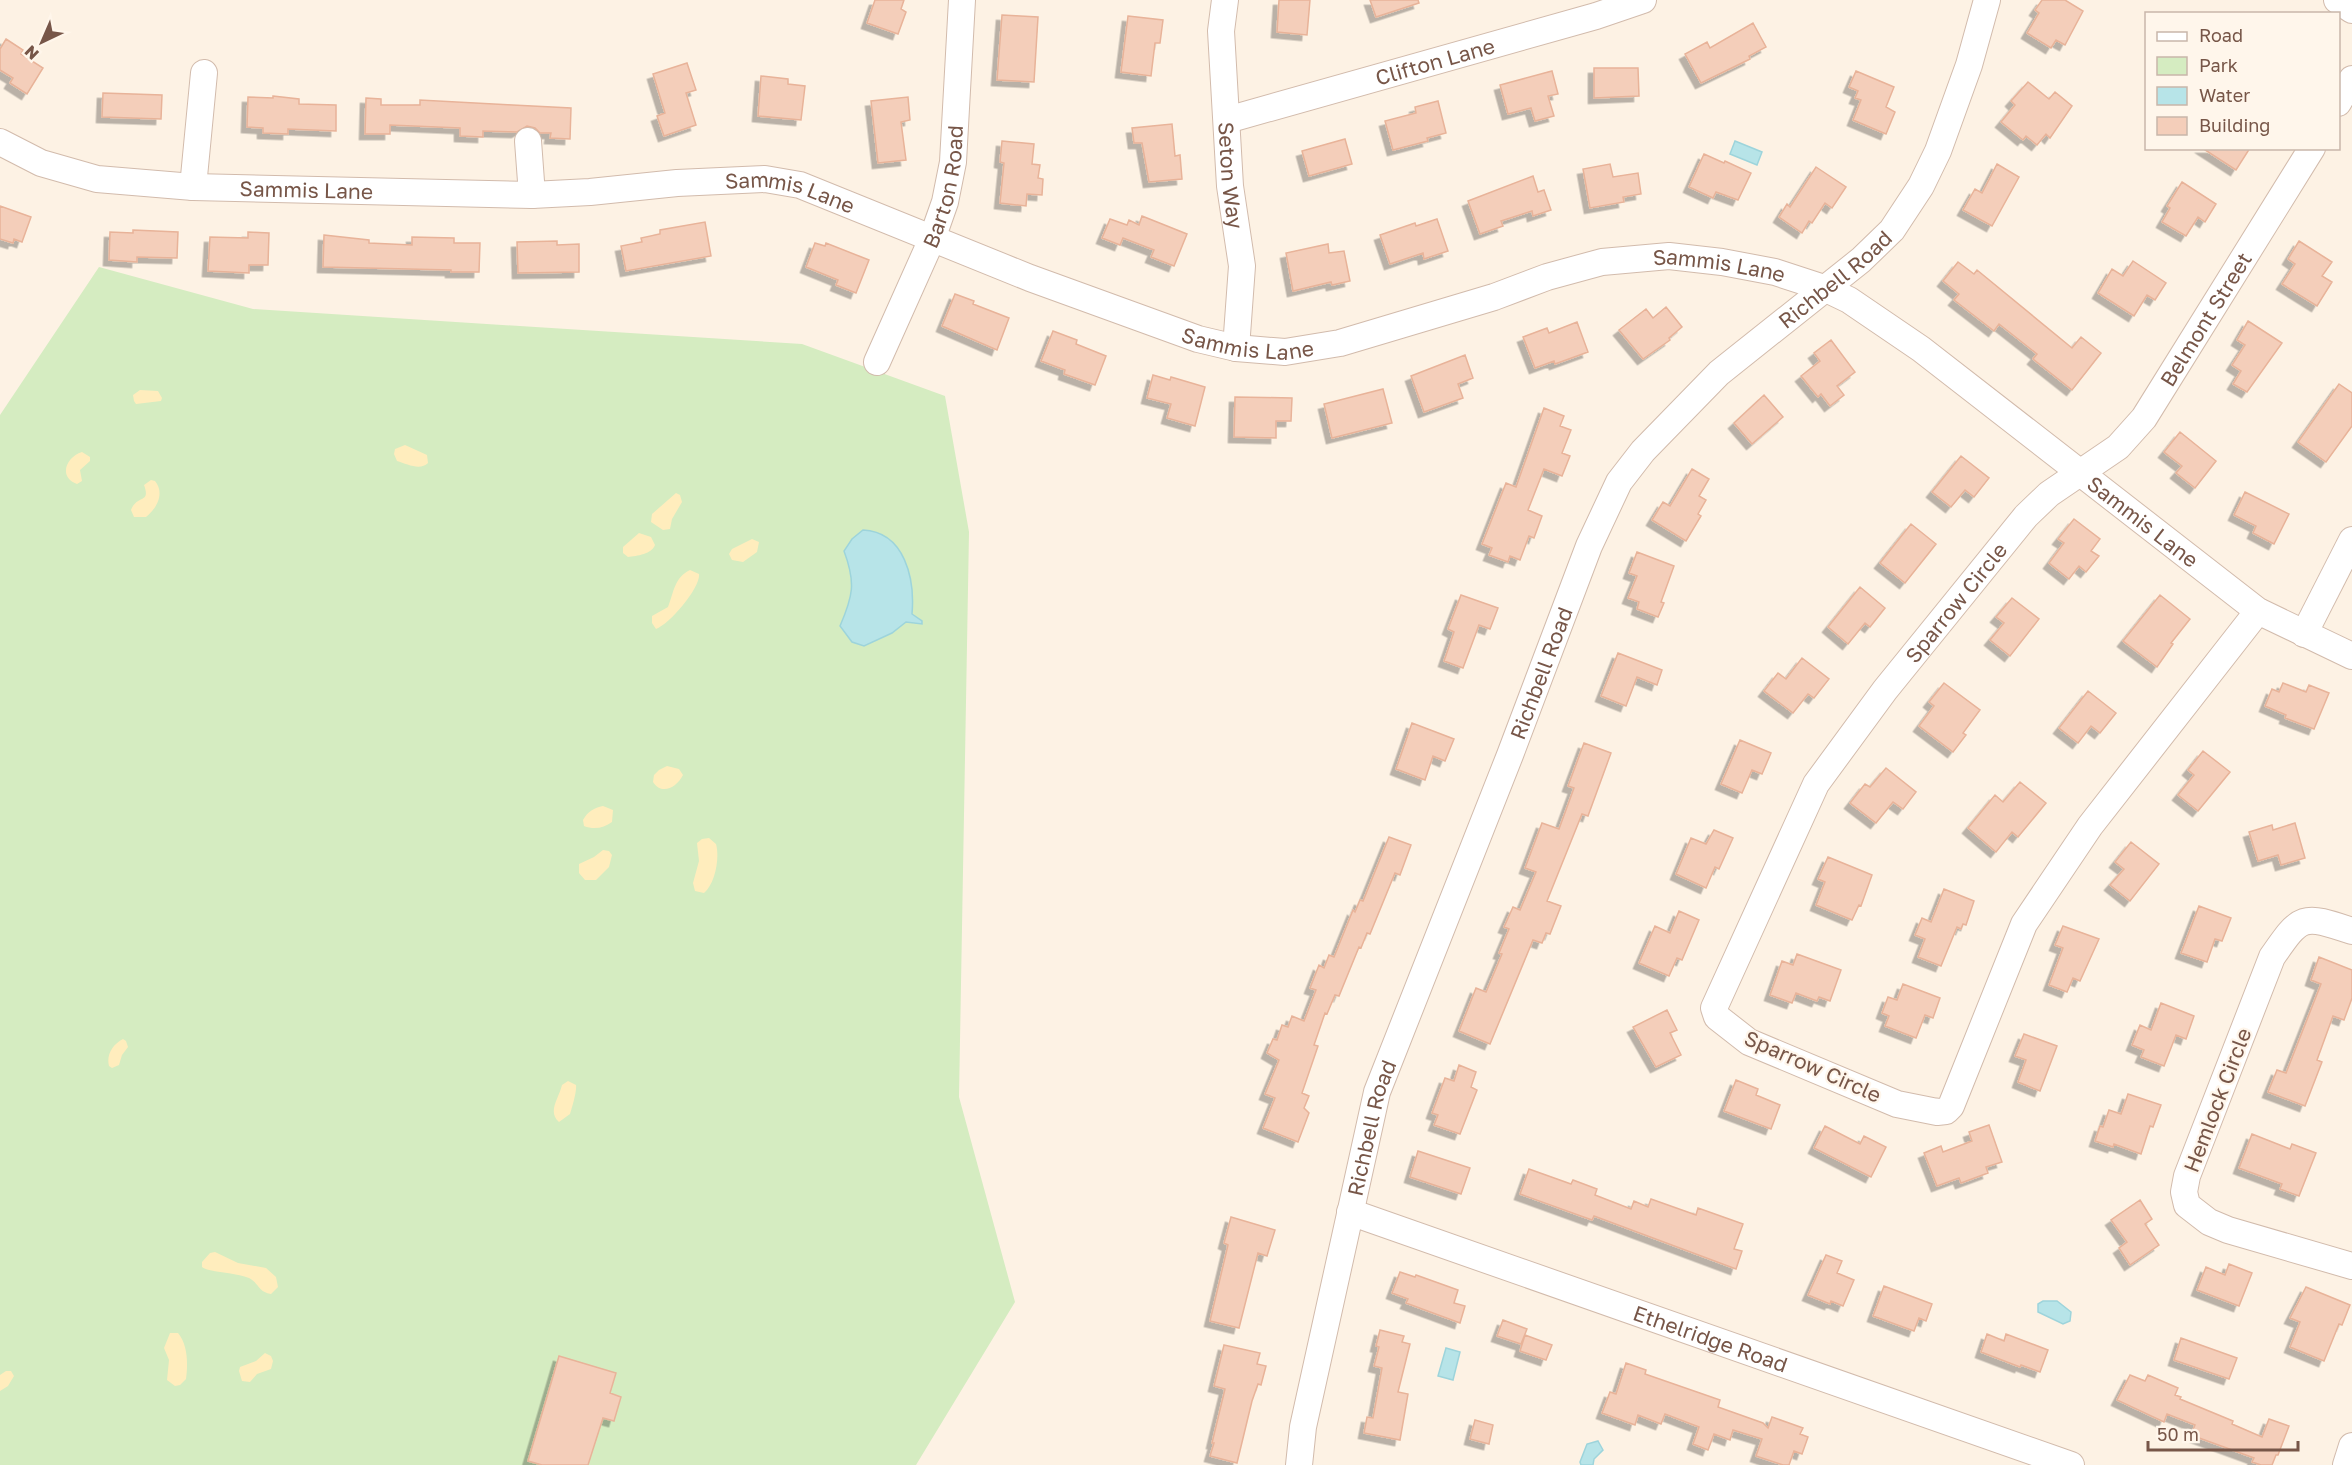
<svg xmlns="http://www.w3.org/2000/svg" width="2352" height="1465" viewBox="0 0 2352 1465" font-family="'Golos Text',sans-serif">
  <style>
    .green { fill: #d5ecc1 }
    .sand { fill: #ffedbd }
    .water { fill: #b7e4e8; stroke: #9dd4db; stroke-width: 1.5 }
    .building { fill: #f4ceba; stroke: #e8b399; stroke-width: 1.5; filter: url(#shadow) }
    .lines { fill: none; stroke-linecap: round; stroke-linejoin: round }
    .minor-casing { stroke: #d2bbac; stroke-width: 28 }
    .minor { stroke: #fff; stroke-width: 26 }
    .labels { text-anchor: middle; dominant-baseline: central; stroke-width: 4.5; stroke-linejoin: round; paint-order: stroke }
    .street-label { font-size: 21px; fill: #775648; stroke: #fff6eb }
  </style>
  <defs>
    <filter id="shadow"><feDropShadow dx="-5.5" dy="5.5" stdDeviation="0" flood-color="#0004"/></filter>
  </defs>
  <rect width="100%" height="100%" fill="#fdf2e4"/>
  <!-- green -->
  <path class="green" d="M99,267L253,309L802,344L945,396L969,532L959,1097L1015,1302L916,1465H0V415Z"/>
  <!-- sand -->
  <path class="sand" d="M140,390L158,391L162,398L161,401L136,404L134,401L133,395Z
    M405,445L427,455L428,463C420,471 407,464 397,461L394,454L395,449Z
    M82,452L90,457V461L80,470L82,481L77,484C58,477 66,457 82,452Z
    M151,480L155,481C165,493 157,508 146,517H134L131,510C137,494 151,504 144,485Z
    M676,493L680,495L682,502L672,519L670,529L663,530L651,522L652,514Z
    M639,533L651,537L655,545C652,554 637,556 628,557L623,553V547Z
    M752,539L759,542L757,552L743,562L732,560L729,554L732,549Z
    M690,570L699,574C701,587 670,624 656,629L652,623V616L668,607C674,592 674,578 690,570Z
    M667,766L679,769L683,775C677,787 662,796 653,782L654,775L659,770Z
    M603,806L613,810L612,822C604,828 594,830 584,826L583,820C588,811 594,808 603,806Z
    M709,838L716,844C720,858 715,884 704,893L695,891L693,883L699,861L697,843L702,839Z
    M603,850L609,851L612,855L609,867L596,880H585L579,873V864L594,857Z
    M123,1039L126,1041L128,1047L122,1055L119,1065L112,1068L109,1066C106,1055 113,1044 123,1039Z
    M568,1081L576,1085C577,1091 572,1108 570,1114L559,1122C547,1112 559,1098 562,1085Z
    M215,1252L238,1263L266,1268L276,1277L278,1287L271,1294C258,1292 259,1283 249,1278C235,1272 210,1273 202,1267V1262L210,1253Z
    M170,1333H178C188,1345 188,1364 186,1379L180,1385L175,1386L167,1380L169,1360L164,1348Z
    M265,1353L271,1356L273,1361L271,1369L257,1374L250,1382L242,1381L239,1371L240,1367L256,1361Z
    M6,1371H11L14,1376L8,1386L0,1391V1375Z"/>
  <!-- water -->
  <path class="water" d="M1735,141L1762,152L1757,165L1730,154Z
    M863,530C905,532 915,579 912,614L922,621V624L906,622L892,633L864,646L852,642L840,626C853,596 856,583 844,551L852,539Z
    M2043,1301H2057L2071,1312L2070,1321L2063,1324L2038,1312V1304Z
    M1446,1348L1460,1352L1453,1380L1438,1376Z
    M1598,1441L1603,1450L1594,1459L1593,1465H1581L1580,1462L1587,1444Z"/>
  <!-- building -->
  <path class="building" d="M875,0H904L901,9L906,12L898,34L867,23Z
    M1279,0H1310L1307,35L1277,32Z
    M1370,0H1418L1419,3L1376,17Z
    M2042,0H2065L2083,11L2065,45L2056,40L2051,48L2027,33L2039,13L2035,10Z
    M1002,15L1038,17L1034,82L997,80Z
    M1128,16L1163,20L1160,43H1155L1151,76L1121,72Z
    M1753,23L1766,47L1749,56L1750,59L1701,83L1685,54L1707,42L1710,48Z
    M6,39L23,50L21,54L43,68L27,94L10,83L13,78L0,70V49Z
    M687,63L696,90L686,93L696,125L664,136L657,116L665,113L653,74Z
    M1594,68H1638L1639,96L1594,98Z
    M1552,71L1558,94L1548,96L1554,116L1535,121L1531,108L1508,114L1500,85Z
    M1856,71L1894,87L1886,107L1895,112L1886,134L1853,120L1861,100L1855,98L1858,91L1849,87Z
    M761,76L788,79V84L805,86L801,120L758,116Z
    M2028,82L2049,99L2055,92L2072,106L2050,138L2046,134L2037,145L2026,136L2023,140L2001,122L2015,105L2011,101Z
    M103,93L162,95L161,119L102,117Z
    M273,96L299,99V104L336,105V131L288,129V134L263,133V128L247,127L248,97L273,98Z
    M908,97L910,120L901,122L906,160L878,163L871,101Z
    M366,98L381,99V105H420V100L571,108L570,139L550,138L551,133H540L535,128L527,126L517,132L483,131V137L460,136V128L390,125V134H365Z
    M1438,101L1446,133L1427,138L1428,141L1393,150L1385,121L1416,113L1415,107Z
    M1172,124L1175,156L1180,155L1182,179L1149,182L1142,143H1134L1132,128Z
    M1345,139L1352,164L1309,176L1302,151Z
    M1002,141L1034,144L1032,164L1040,165L1038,178L1043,179L1042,195L1027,194L1026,206L1000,203L1004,163L1000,162Z
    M2202,148H2250L2236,170Z
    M1704,154L1724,163L1725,161L1751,173L1738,200L1716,192L1713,198L1689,187Z
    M1610,164L1613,177L1638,173L1641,194L1623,197L1624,202L1590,208L1583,169Z
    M1997,164L2019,177L1992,226L1963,210L1975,189L1982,193Z
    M1816,167L1846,187L1832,208L1825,203L1812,223L1809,221L1802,233L1779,217L1787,204L1790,207Z
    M1533,176L1538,192L1544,190L1551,210L1533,216L1532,211L1501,221L1503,226L1480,234L1468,201Z
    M2182,182L2216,204L2205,222L2198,217L2186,236L2162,222L2170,208L2167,206Z
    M0,206L31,217L22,242L14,239L13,243L0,239Z
    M1142,216L1187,234L1174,266L1151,257L1154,250L1123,238L1120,245L1102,238L1110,219L1127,225L1129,220L1139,225Z
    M1437,219L1448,251L1424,259L1423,253L1390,264L1380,235L1415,223L1416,226Z
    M705,222L711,256L626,271L621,246L642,242L641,238L660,234V230Z
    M133,230L178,232L177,258L137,257V262L109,260L110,232L133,233Z
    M248,232L269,233L268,265H249V273L208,271L210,237L248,238Z
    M324,235L369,240V243L412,245V237L454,238V243H480L479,272H451V270L323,267Z
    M557,241V245L579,244V272L518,273L517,242Z
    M2299,241L2332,262L2322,276L2332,282L2317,306L2282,284L2295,264L2288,259Z
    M815,243L825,246L826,243L869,260L856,293L836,285L838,280L806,267Z
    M1328,244L1329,253L1344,251L1350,281L1332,285L1331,282L1293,291L1286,253Z
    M2133,261L2166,283L2155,300L2147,295L2134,316L2098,293L2112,269L2123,276Z
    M1958,262L1974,274L1977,270L2072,348L2081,337L2101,353L2072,390L2033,359L2037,354L1999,324L1994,331L1954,300L1959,294L1943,281Z
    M955,294L974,301L973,304L1009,318L997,350L942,326Z
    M1666,307L1682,327L1669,338L1670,340L1643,359L1619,330L1646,309L1653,318Z
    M2248,321L2282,343L2247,392L2233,384L2241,371L2232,365L2245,345L2237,340Z
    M1577,322L1588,352L1555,364L1554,361L1535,368L1523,337L1547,328L1549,333Z
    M1053,331L1077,340L1076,344L1106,356L1095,385L1064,374L1065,370L1041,361Z
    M1831,340L1855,372L1837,386L1844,395L1830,406L1821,394L1818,397L1801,376L1820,361L1814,353Z
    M1465,355L1473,378L1458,384L1463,398L1424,412L1411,376Z
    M1153,375L1170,380L1171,377L1205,387L1195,426L1167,418L1171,404L1147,398Z
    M2339,384L2352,393V426L2326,462L2298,442Z
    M1383,389L1392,423L1332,438L1324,404Z
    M1764,395L1783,417L1752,444L1734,423Z
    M1235,397L1292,398L1291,421H1276V438L1234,437Z
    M1544,408L1564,416L1560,426L1571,430L1562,453L1570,456L1562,476L1544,469L1528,510L1542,516L1534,538L1529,536L1520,560L1510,556L1508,562L1489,555L1492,548L1482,544L1506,483L1516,487Z
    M2180,432L2216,461L2195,488L2176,473L2182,466L2164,452Z
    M1961,456L1989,478L1974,497L1965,490L1951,507L1932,492Z
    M1692,469L1709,479L1699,496L1706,500L1698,514L1701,516L1686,541L1652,520L1663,502L1670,506Z
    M2245,492L2289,514L2274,544L2253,533L2256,526L2234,515Z
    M2074,519L2100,539L2091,551L2099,556L2086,572L2079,566L2069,579L2049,563L2064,543L2058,539Z
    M1911,524L1936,544L1905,583L1880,563Z
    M1637,552L1674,566L1661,602L1664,603L1658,617L1637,609L1639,602L1628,598L1637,576L1629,573Z
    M1860,587L1885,608L1870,627L1865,623L1848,644L1828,627Z
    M1461,595L1498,608L1490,629L1479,625L1463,668L1444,661L1454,632L1448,629Z
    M2160,595L2190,619L2171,643L2173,644L2157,667L2123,641Z
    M2012,598L2039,619L2010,656L1990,640L2004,623L1996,617Z
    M1618,653L1662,670L1657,685L1637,677L1626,706L1601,696Z
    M1802,658L1829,679L1814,698L1808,694L1793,713L1764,691L1778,673L1786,679Z
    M1944,683L1980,710L1963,733L1966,735L1953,752L1919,726L1934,706L1929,702Z
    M2283,683L2306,692L2309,685L2329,693L2314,729L2285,718L2286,715L2265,706L2272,689L2279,692Z
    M2088,691L2116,713L2100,733L2091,726L2078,743L2059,728Z
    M1412,723L1454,739L1445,761L1433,756L1425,780L1396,769Z
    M1740,740L1771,753L1762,774L1752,770L1742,793L1721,784Z
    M1584,743L1611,753L1588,816L1582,814L1547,901L1561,906L1550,934L1546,933L1542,943L1533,940L1490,1044L1459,1031L1476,988L1486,992L1502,954L1499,953L1509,929L1504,927L1513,907L1520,910L1536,872L1525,868L1542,823L1559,829L1574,788L1568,786Z
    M2203,751L2230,772L2198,811L2178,795L2194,775L2188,770Z
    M1886,768L1916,792L1903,809L1893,802L1876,823L1850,803L1865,784L1870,787Z
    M2020,782L2046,803L2018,837L2012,832L1996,852L1968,828L1995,795L2003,802Z
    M2295,823L2305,858L2281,865L2278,855L2258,861L2249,832L2272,825L2273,830Z
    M1714,830L1733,838L1719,869L1715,867L1706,888L1676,874L1691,838L1706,844Z
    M1389,837L1411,845L1400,875L1395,873L1370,934L1367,933L1361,948L1359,947L1339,996L1335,995L1327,1014L1325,1013L1314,1045L1318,1046L1302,1093L1309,1096L1304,1108L1309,1113L1298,1142L1263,1128L1275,1098L1265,1094L1279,1060L1267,1053L1273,1039L1277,1040L1282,1025L1288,1027L1292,1016L1304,1021L1316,990L1310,988L1319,965L1324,968L1329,955L1334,957L1353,910L1355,912L1360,900L1363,901Z
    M2131,842L2159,864L2130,901L2110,885L2124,869L2115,862Z
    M1828,857L1872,875L1861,906L1859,905L1852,920L1816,905L1825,882L1818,879Z
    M1944,889L1974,901L1966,925L1963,924L1961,929L1957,927L1941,966L1918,957L1925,939L1915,935L1922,918L1931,922Z
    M2199,906L2231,918L2222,941L2215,939L2207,962L2181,953Z
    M1679,911L1699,920L1682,960L1677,958L1669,976L1639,963L1655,926L1670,933Z
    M2063,926L2099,939L2080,981L2073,978L2067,992L2049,985L2063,948L2055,945Z
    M1797,954L1841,970L1830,1001L1819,997L1817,1001L1796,993L1792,1003L1770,995L1782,961L1793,965Z
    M2319,957L2352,970V998L2344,1020L2333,1016L2317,1060L2322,1062L2305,1106L2268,1092L2277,1070L2286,1073L2321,984L2311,980Z
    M1903,984L1940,998L1933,1018L1925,1015L1916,1038L1885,1026L1889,1016L1882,1013L1888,997L1897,1000Z
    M2161,1003L2194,1016L2186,1039L2176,1035L2164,1066L2141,1057L2144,1050L2132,1045L2140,1025L2151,1030Z
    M1667,1010L1677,1030L1670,1033L1681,1055L1656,1067L1633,1027Z
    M2024,1034L2057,1046L2040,1091L2018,1082L2026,1060L2015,1056Z
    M1459,1065L1476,1072L1471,1087L1477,1090L1460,1134L1434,1125L1438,1115L1432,1113L1445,1078L1454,1081Z
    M1736,1080L1758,1089L1756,1095L1780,1105L1771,1129L1724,1111Z
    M2128,1094L2161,1105L2153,1127L2150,1126L2141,1154L2114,1144L2113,1147L2095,1141L2100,1126L2103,1127L2109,1110L2121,1114Z
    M1989,1125L2002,1162L1986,1167L1988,1173L1961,1183L1959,1178L1937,1186L1924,1153L1941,1146L1943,1152L1972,1141L1969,1132Z
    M1825,1126L1860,1144L1864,1136L1886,1147L1871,1177L1814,1148Z
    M2252,1134L2290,1149L2292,1144L2316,1153L2299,1196L2280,1189L2282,1184L2239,1168Z
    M1418,1151L1470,1168L1461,1194L1410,1177Z
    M1529,1169L1571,1184L1573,1180L1597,1189L1595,1195L1631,1209L1634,1201L1648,1207L1651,1199L1696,1215L1698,1208L1743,1224L1734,1249L1742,1251L1736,1269L1594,1216L1592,1220L1520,1194Z
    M2140,1200L2152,1219L2145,1224L2159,1245L2130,1265L2119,1248L2127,1242L2111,1220Z
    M1231,1217L1275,1230L1267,1256L1258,1253L1239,1328L1210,1321L1228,1245L1224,1243Z
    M1826,1255L1842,1261L1837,1273L1854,1280L1843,1306L1831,1301L1830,1304L1808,1295Z
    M2229,1264L2252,1273L2239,1306L2197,1290L2206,1267L2225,1275Z
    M1400,1272L1415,1277L1416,1275L1458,1290L1454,1303L1465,1306L1460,1323L1406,1303L1408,1299L1392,1293Z
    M1884,1286L1932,1304L1926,1321L1919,1318L1914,1331L1873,1316Z
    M2306,1287L2350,1305L2342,1325L2339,1324L2324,1361L2290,1347L2300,1322L2290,1318Z
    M1503,1320L1527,1329L1521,1344L1497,1336Z
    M1380,1330L1404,1336L1402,1342L1410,1344L1398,1392L1408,1394L1400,1440L1364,1433L1367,1417L1373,1418L1382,1368L1374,1366L1379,1347L1376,1346Z
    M1987,1334L2004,1341L2006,1334L2048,1350L2040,1372L2021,1365L2020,1367L1981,1352Z
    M1525,1335L1552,1345L1546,1360L1520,1351Z
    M2181,1338L2237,1358L2229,1379L2174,1360Z
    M1224,1345L1260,1353L1257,1364L1266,1366L1261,1385L1258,1384L1252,1401L1237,1463L1210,1456L1214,1443H1212L1225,1389L1214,1386Z
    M559,1356L616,1373L610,1393L621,1397L614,1421L603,1418L588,1465H542L528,1461Z
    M1626,1363L1646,1370L1645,1374L1720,1400L1718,1407L1763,1423L1768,1428L1772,1417L1803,1428L1800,1434L1808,1437L1802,1454L1794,1451L1789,1465H1783L1756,1456L1762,1439L1733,1430L1730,1440L1714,1434L1708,1450L1693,1444L1699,1427L1665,1414L1661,1424L1638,1415L1635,1425L1602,1413L1610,1392L1616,1394Z
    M2130,1375L2145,1381L2148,1375L2178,1388L2175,1395L2181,1397L2180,1399L2233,1421L2232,1424L2262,1437L2269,1419L2289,1426L2278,1455H2276L2272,1465H2261L2252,1462L2254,1458L2191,1435L2195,1425L2167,1414L2164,1422L2117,1400Z
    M1475,1420L1493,1425L1489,1444L1470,1439Z"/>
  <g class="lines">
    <defs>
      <g id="minor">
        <path id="s1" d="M1225,0L1221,31L1230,186L1242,266L1236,348"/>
        <path d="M2337,0L2352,10"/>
        <path d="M2338,103L2352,79"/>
        <path id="s2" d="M1227,120L1596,16L1643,0"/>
        <path d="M528,141L532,195"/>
        <path id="s3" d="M0,142L41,163L97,179L193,187L532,195L590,192L677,183L765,179L800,185L1030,278L1198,339L1236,348L1285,352L1340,343L1494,297L1547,277L1602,262L1669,256L1722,262L1775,272L1824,288L1849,300L1921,349L2258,611L2352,656"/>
        <path d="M193,187L204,73"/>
        <path id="s4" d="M877,362L932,239L945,202L953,162L962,0"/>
        <path id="s5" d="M2258,611L2090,826L2024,924L1951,1106L1946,1111L1937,1112L1897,1104L1749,1042L1717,1017L1714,1008L1816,784L1885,690L2026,516L2049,494L2118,447L2144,418L2312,148"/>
        <path d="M2304,634L2352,540"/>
        <path d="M2352,931C2302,914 2301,915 2272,957L2187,1176L2184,1192L2187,1205L2209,1222L2228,1230L2352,1266"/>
        <path id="s6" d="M1350,1212L2071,1465"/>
        <path id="s7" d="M1299,1465L1303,1427L1377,1092L1510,755L1589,546L1619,482L1643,451L1719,373L1861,260L1892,230L1921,186L1938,151L1969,65L1987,0"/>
        <path d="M2346,1465L2352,1446"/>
      </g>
    </defs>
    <!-- minor casing -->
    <use href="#minor" class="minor-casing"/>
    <!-- minor -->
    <use href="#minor" class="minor"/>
  </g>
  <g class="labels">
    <!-- street labels -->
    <g class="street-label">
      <text stroke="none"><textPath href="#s2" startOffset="216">Clifton Lane</textPath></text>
      <text stroke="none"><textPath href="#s1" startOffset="176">Seton Way</textPath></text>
      <text stroke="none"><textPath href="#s4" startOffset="189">Barton Road</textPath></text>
      <text stroke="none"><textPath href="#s3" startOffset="314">Sammis Lane</textPath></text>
      <text stroke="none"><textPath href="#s3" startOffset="800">Sammis Lane</textPath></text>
      <text stroke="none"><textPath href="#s3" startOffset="1772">Sammis Lane</textPath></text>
      <text stroke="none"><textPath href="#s7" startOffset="1335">Richbell Road</textPath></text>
      <text stroke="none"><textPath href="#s5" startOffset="1712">Belmont Street</textPath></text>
      <text stroke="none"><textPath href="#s3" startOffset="1286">Sammis Lane</textPath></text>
      <text stroke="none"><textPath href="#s3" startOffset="2276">Sammis Lane</textPath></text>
      <text stroke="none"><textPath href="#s5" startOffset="1330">Sparrow Circle</textPath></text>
      <text stroke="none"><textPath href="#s7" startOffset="831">Richbell Road</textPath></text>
      <text transform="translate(1813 1066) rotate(24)">Sparrow Circle</text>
      <text transform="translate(2217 1100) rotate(-69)">Hemlock Circle</text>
      <text stroke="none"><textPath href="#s7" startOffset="345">Richbell Road</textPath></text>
      <text stroke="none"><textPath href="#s6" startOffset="382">Ethelridge Road</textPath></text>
    </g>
  </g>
  <!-- legend -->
  <rect x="2145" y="12" width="195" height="138" fill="#fff6eb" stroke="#c9b6aa" stroke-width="1.5"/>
  <rect x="2157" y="32" width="30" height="9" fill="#ffffff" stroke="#c9b6aa" stroke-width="1.5"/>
  <text x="2199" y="42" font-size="18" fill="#775648">Road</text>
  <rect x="2157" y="57" width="30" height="18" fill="#d5ecc1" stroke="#c9b6aa" stroke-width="1.5"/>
  <text x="2199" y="72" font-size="18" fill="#775648">Park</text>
  <rect x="2157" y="87" width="30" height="18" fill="#b7e4e8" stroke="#c9b6aa" stroke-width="1.5"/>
  <text x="2199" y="102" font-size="18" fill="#775648">Water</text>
  <rect x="2157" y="117" width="30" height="18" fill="#f4ceba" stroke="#c9b6aa" stroke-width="1.5"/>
  <text x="2199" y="132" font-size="18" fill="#775648">Building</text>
  <!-- north arrow -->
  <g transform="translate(42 42) rotate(224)" stroke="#fff6eb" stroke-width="4.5" paint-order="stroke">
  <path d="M0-4.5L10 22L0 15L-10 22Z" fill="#775648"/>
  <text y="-9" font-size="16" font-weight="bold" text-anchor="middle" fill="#775648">N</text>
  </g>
  <!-- scale -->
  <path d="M2148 1441v9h150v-9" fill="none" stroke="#775648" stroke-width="3"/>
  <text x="2157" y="1441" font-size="18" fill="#775648" stroke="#fff6eb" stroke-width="4.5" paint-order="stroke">50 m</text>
</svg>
